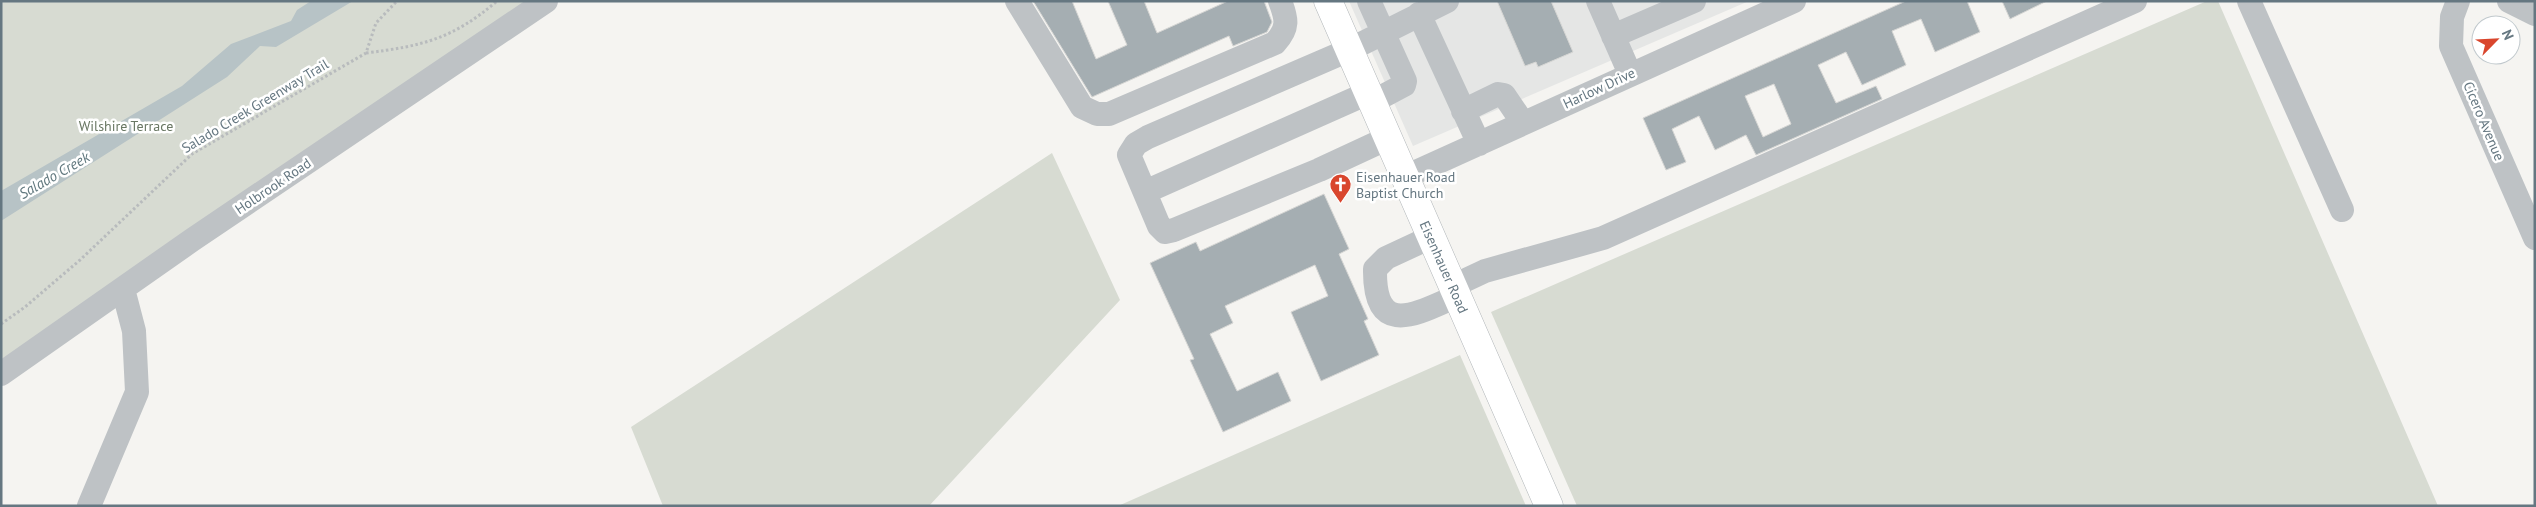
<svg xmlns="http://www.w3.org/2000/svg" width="2536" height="507" viewBox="0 0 2536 507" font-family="'PT Sans',sans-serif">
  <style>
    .built { fill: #e5e6e5 }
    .green { fill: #d7dbd2 }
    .water { fill: #b7c3c6 }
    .building { fill: #a5aeb2; stroke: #d6d6d4; fill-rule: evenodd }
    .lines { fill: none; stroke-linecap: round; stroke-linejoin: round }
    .major-casing { stroke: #b1b6b9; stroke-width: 29 }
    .path { stroke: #b8bbbd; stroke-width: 3; stroke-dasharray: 2.5 2.5; stroke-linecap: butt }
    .minor { stroke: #bec2c5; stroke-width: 24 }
    .major { stroke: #fff; stroke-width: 28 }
    .labels { text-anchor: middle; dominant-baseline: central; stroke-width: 5; stroke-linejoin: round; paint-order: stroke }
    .street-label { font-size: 14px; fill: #657781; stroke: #fff }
    .park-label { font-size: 14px; fill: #6a7864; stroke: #fff }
    .poi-label { font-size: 14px; fill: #657781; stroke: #fff; text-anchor: start }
    .water-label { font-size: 15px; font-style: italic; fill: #61787e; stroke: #fff }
  </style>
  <rect width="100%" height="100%" fill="#f5f4f1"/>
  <!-- built -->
  <path class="built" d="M1349,1H1749L1413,146Z"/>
  <!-- green -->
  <path class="green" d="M1,1H534L1,360Z
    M2207,1H2218L2438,506H1577L1491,312Z
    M1052,153L1120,300L929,506H663L631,427Z
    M1460,355L1526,506H1118Z"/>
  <!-- water -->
  <path class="water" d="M311,1H353L276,47L260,46L227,77L1,221V191L182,86L231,44L291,21L297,10Z"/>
  <!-- building -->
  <path class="building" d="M1033,1H1072L1096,59L1127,45L1108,1H1144L1157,33L1228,1H1264L1272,22L1267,32L1233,46L1229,36L1092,97Z
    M1497,1H1551L1573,52L1538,67L1536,62L1525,66Z
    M1906,1H1967L1980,32L1935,52L1921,19L1892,31L1906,65L1862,85L1846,52L1818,65L1836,103L1876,86L1882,99L1756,155L1746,135L1715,150L1699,116L1672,129L1686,162L1666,170L1643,118ZM1774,84L1791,124L1763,137L1745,96Z
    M2002,1H2047L2010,19Z
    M1324,194L1349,249L1339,254L1368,319L1364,321L1379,355L1321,381L1291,312L1328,296L1315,265L1225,306L1233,323L1210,334L1237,391L1278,372L1291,401L1223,432L1190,360L1194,359L1150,263L1196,242L1200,251Z"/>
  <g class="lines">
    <defs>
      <path id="major" d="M1328,1L1549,506"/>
    </defs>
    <!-- major casing -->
    <use href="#major" class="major-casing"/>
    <!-- path -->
    <path class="path" d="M366,53C422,46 453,39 497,1
      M1,324L25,307L80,260L192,154L366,53L376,23L397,1"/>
    <!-- minor -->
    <path class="minor" d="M1017,1L1082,107L1097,114H1109L1275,43C1289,28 1287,19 1280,1
      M1369,1L1405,81L1404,85L1372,102
      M1598,1L1630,74
      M2249,1L2342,210
      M2458,1L2452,17L2451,46L2535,238
      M2509,1L2535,14
      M1419,14L1479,144
      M1613,36L1694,1
      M1463,111L1498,94L1504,95L1523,123
      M1388,138L1319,170L1174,230L1165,232L1159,226L1129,155L1136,144L1148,137L1349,50L1447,1
      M1405,177L1794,1
      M1145,192L1368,93
      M1431,237L1386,258L1375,269C1374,339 1416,314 1457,296
      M1453,286L1485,271L1603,238L2135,1
      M1,374L192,240L546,1
      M89,506L137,392L134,331L123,289"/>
    <!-- major -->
    <use href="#major" class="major"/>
  </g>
  <!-- icons -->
  <defs>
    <symbol id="church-pin" viewBox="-11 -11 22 30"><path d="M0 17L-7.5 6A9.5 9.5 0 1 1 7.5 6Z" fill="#d9462d" stroke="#fff"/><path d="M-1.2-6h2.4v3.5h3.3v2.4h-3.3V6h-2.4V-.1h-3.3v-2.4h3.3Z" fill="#fff"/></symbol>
  </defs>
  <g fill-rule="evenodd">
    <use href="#church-pin" x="1328" y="172" width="25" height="34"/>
  </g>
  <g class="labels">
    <!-- street labels -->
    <g class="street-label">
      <text transform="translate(1599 88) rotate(-25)">Harlow Drive</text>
      <text transform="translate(255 106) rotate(-31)">Salado Creek Greenway Trail</text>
      <text transform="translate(2484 121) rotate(67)">Cicero Avenue</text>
      <text transform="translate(273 186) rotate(-34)">Holbrook Road</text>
      <text transform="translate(1444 267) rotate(66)">Eisenhauer Road</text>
    </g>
    <!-- park labels -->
    <g class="park-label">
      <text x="126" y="126">Wilshire Terrace</text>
    </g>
    <!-- poi labels -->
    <g class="poi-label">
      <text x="1356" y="177">Eisenhauer Road<tspan x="1356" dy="16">Baptist Church</tspan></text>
    </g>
    <!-- water labels -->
    <g class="water-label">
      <text transform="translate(54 175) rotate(-30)">Salado Creek</text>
    </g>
  </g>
  <!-- border -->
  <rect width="2536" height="507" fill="none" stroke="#657781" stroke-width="5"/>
  <!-- north arrow -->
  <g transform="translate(2496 40) rotate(66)"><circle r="24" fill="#ffffff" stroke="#c1c9cd"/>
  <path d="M0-4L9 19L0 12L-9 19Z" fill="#d9462d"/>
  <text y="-8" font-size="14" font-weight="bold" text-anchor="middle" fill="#657781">N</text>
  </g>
</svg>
